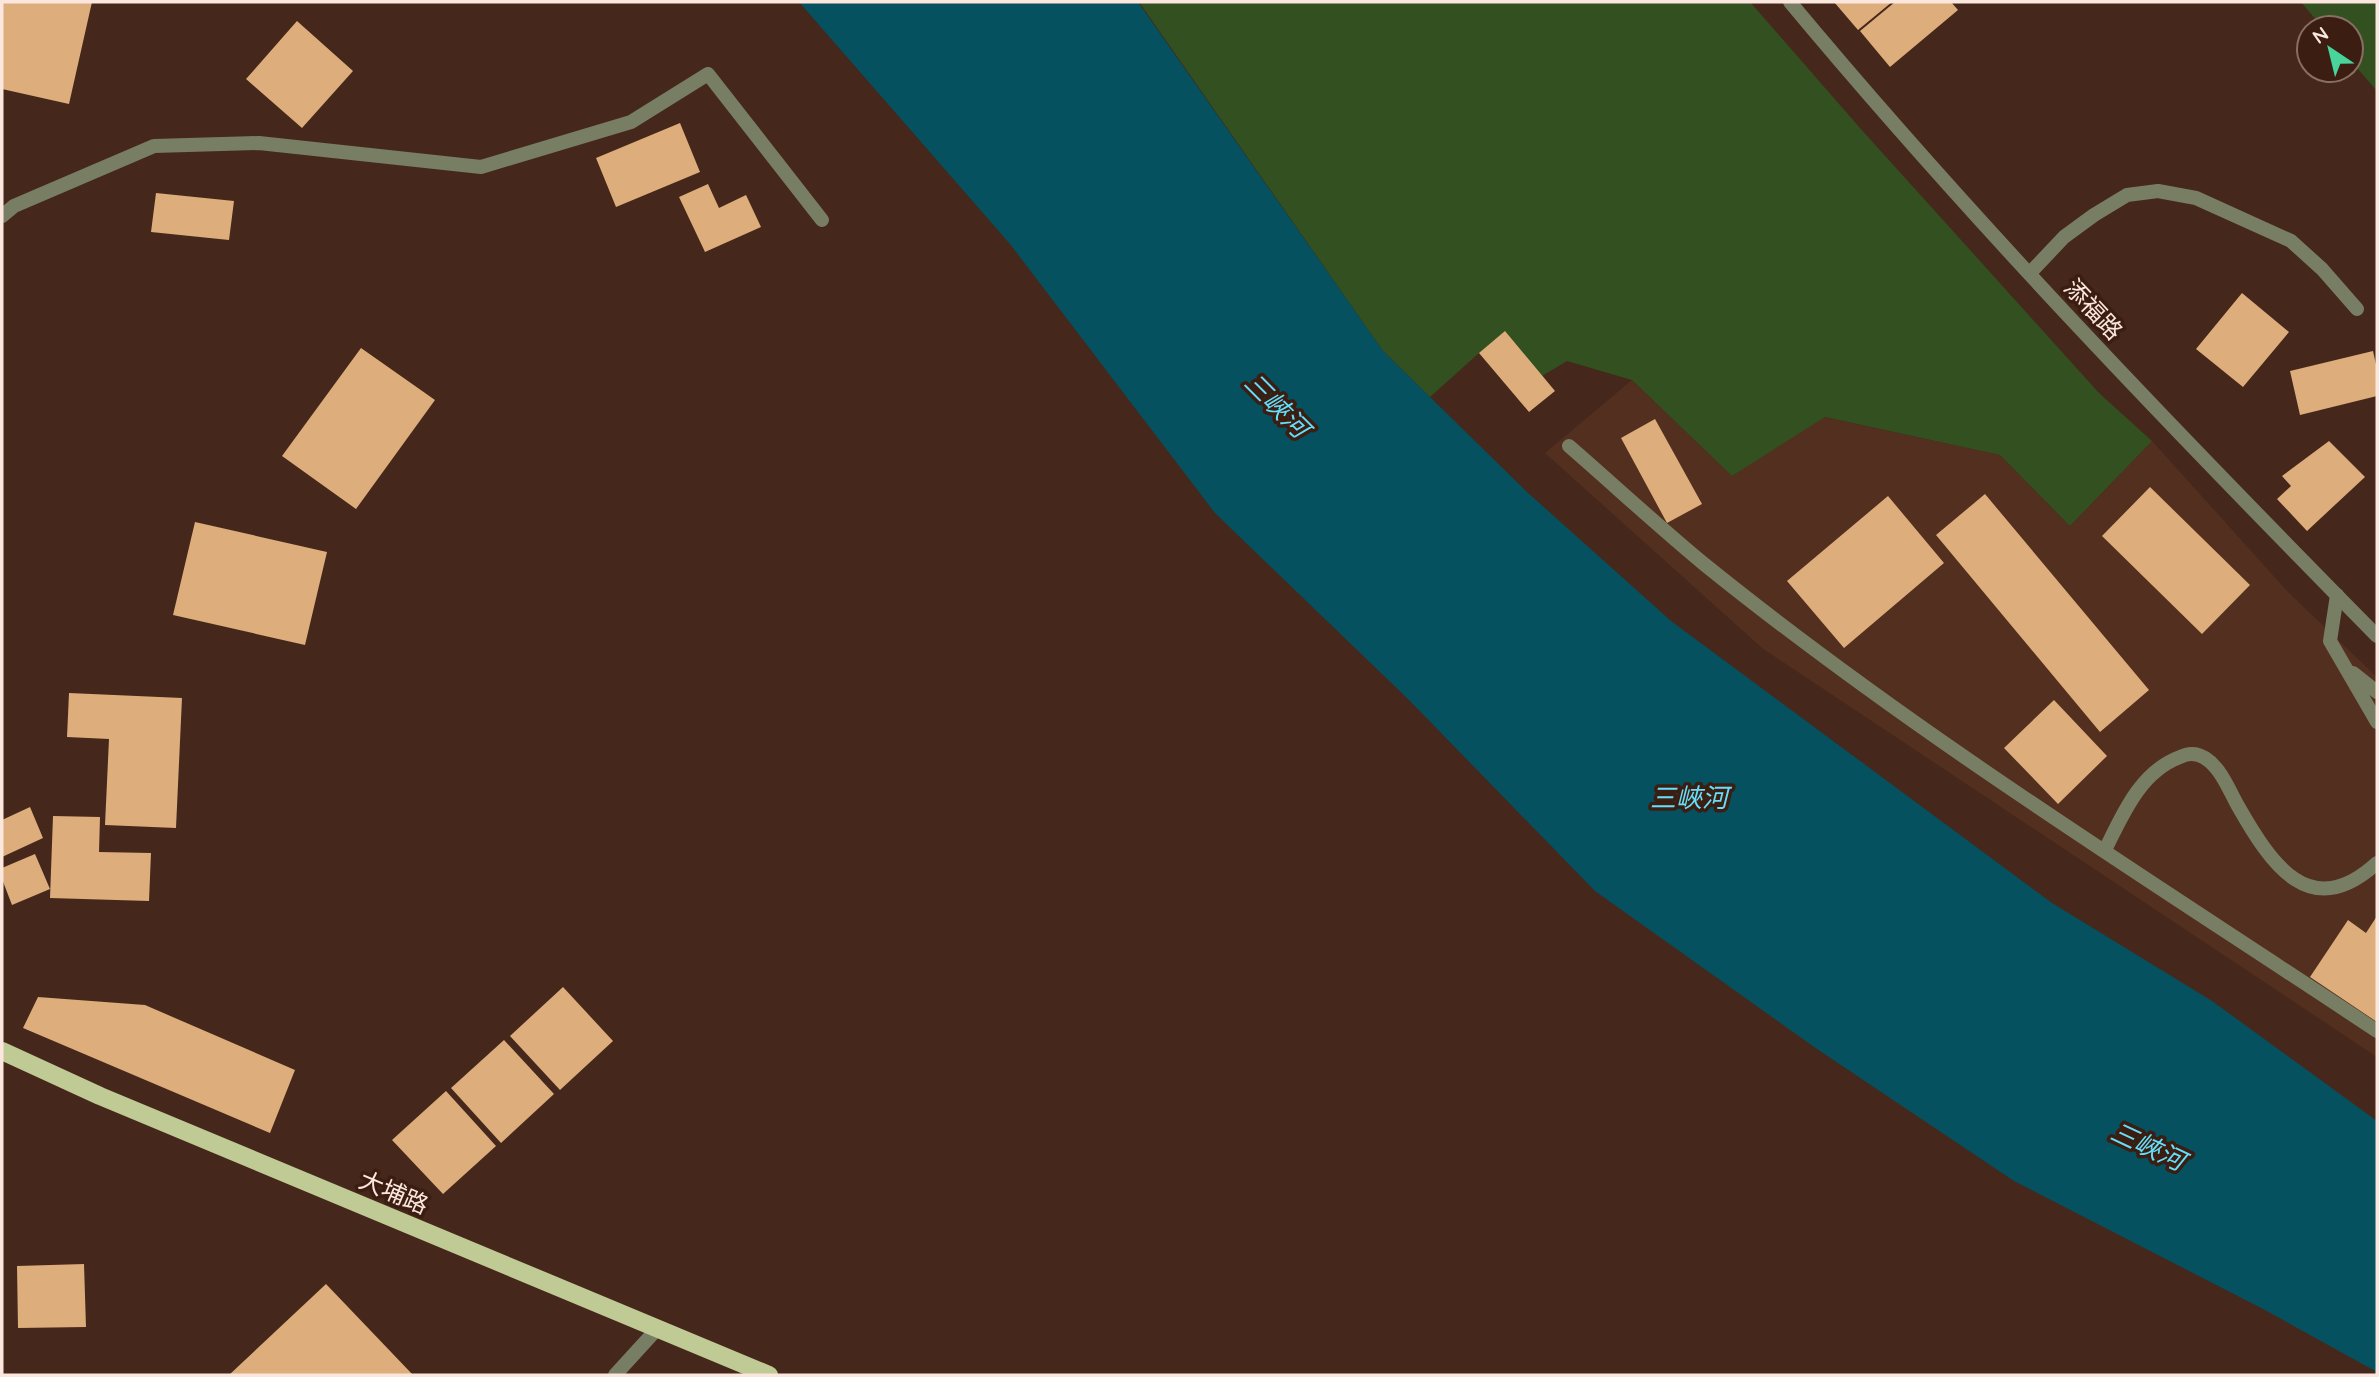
<svg xmlns="http://www.w3.org/2000/svg" width="2379" height="1377" viewBox="0 0 2379 1377" font-family="Quicksand,'Noto Sans TC',sans-serif">
  <style>
    .built { fill: #532f1f }
    .green { fill: #335020 }
    .water { fill: #05515f }
    .building { fill: #ddad7b }
    .lines { fill: none; stroke-linecap: round; stroke-linejoin: round }
    .service { stroke: #787e64; stroke-width: 14 }
    .minor { stroke: #787e64; stroke-width: 14 }
    .tertiary { stroke: #787e64; stroke-width: 14 }
    .primary { stroke: #c0ca94; stroke-width: 18 }
    .labels { text-anchor: middle; dominant-baseline: central; stroke-width: 7; stroke-linejoin: round; paint-order: stroke }
    .street-label { font-size: 24px; fill: #fce7df; stroke: #3b1e11 }
    .water-label { font-size: 26px; font-style: italic; fill: #63dffb; stroke: #3b1e11 }
  </style>
  <rect width="100%" height="100%" fill="#45281b"/>
  <!-- built -->
  <path class="built" d="M1632,380L1732,476L1824,417L2000,455L2070,526L2152,441L2289,593L2377,677V1057L1762,648L1545,453Z"/>
  <!-- green -->
  <path class="green" d="M1139,2H1750L1860,128L2099,393L2152,441L2070,526L2000,455L1825,417L1732,476L1632,380L1567,361L1542,376L1479,353L1430,397L1383,351Z
    M2301,2H2377V91L2351,61V28H2323Z"/>
  <!-- water -->
  <path class="water" d="M799,2H1138L1383,351L1527,492L1671,621L2052,903L2212,1001L2377,1121V1372L2265,1310L2014,1181L1817,1049L1595,891L1409,700L1215,513L1010,244Z"/>
  <!-- building -->
  <path class="building" d="M2,2H92L69,104L2,89Z
    M1834,2H1892L1858,30Z
    M1895,2H1951L1958,10L1890,67L1860,31Z
    M297,21L353,71L302,128L246,79Z
    M680,123L700,172L616,207L596,158Z
    M708,184L719,208L746,195L761,227L705,252L679,197Z
    M156,193L234,201L229,240L151,232Z
    M2242,293L2289,332L2243,387L2196,349Z
    M1505,331L1555,391L1529,412L1479,353Z
    M361,348L435,400L356,509L282,456Z
    M2373,351L2377,369V396L2300,415L2290,371Z
    M1655,419L1702,504L1667,523L1621,438Z
    M2329,441L2365,477L2307,531L2277,499L2291,486L2282,476Z
    M2150,487L2250,585L2202,634L2102,536Z
    M1985,494L2149,690L2100,732L1936,535Z
    M1888,496L1944,563L1844,648L1787,581Z
    M195,522L327,552L305,645L173,615Z
    M69,693L182,698L176,828L105,825L109,739L67,737Z
    M2054,700L2107,756L2058,804L2004,748Z
    M30,807L43,838L2,857V820Z
    M53,816L100,817L99,852L151,853L149,901L50,898Z
    M35,854L50,889L12,905L2,879V868Z
    M2377,916V1022L2310,977L2348,920L2366,933Z
    M563,987L613,1041L560,1090L510,1036Z
    M38,997L145,1005L295,1070L270,1133L23,1028Z
    M504,1040L554,1094L501,1143L451,1088Z
    M446,1091L496,1146L443,1194L392,1140Z
    M84,1264L86,1327L18,1328L17,1266Z
    M326,1284L413,1375H229Z"/>
  <g class="lines">
    <!-- service -->
    <path class="service" d="M2,216L14,206L154,146L259,143L481,167L631,122L708,74L822,220
      M2030,273L2064,237L2094,215L2127,195L2158,191L2196,198L2291,241L2322,269L2357,309
      M1569,446C1614,485 1658,526 1704,564C1917,736 2150,880 2377,1031
      M2337,595L2330,641L2377,722
      M2353,673L2377,692
      M2105,850C2123,814 2140,772 2180,757C2188,753 2197,753 2205,758C2221,768 2229,790 2238,806C2271,864 2310,924 2377,863"/>
    <!-- minor -->
    <path class="minor" d="M615,1375L657,1329"/>
    <!-- tertiary -->
    <path class="tertiary" d="M1790,2C1974,223 2175,431 2377,636"/>
    <!-- primary -->
    <path class="primary" d="M2,1051L100,1096L769,1375"/>
  </g>
  <g class="labels">
    <!-- street labels -->
    <g class="street-label">
      <text transform="translate(2094 309) rotate(47)">添福路</text>
      <text transform="translate(394 1192) rotate(23)">大埔路</text>
    </g>
    <!-- water labels -->
    <g class="water-label">
      <text transform="translate(1277 405) rotate(45)">三峽河</text>
      <text x="1689" y="797">三峽河</text>
      <text transform="translate(2148 1146) rotate(25)">三峽河</text>
    </g>
  </g>
  <!-- border -->
  <rect width="2379" height="1377" fill="none" stroke="#fce7df" stroke-width="7"/>
  <!-- north arrow -->
  <g transform="translate(2330 49) rotate(325)"><circle r="33" fill="#3b1e11" stroke="#886e63" stroke-width="2"/>
  <path d="M0-5L12 26L0 18L-12 26Z" fill="#49d49c"/>
  <text y="-10" font-size="19" font-weight="bold" text-anchor="middle" fill="#fce7df">N</text>
  </g>
</svg>
